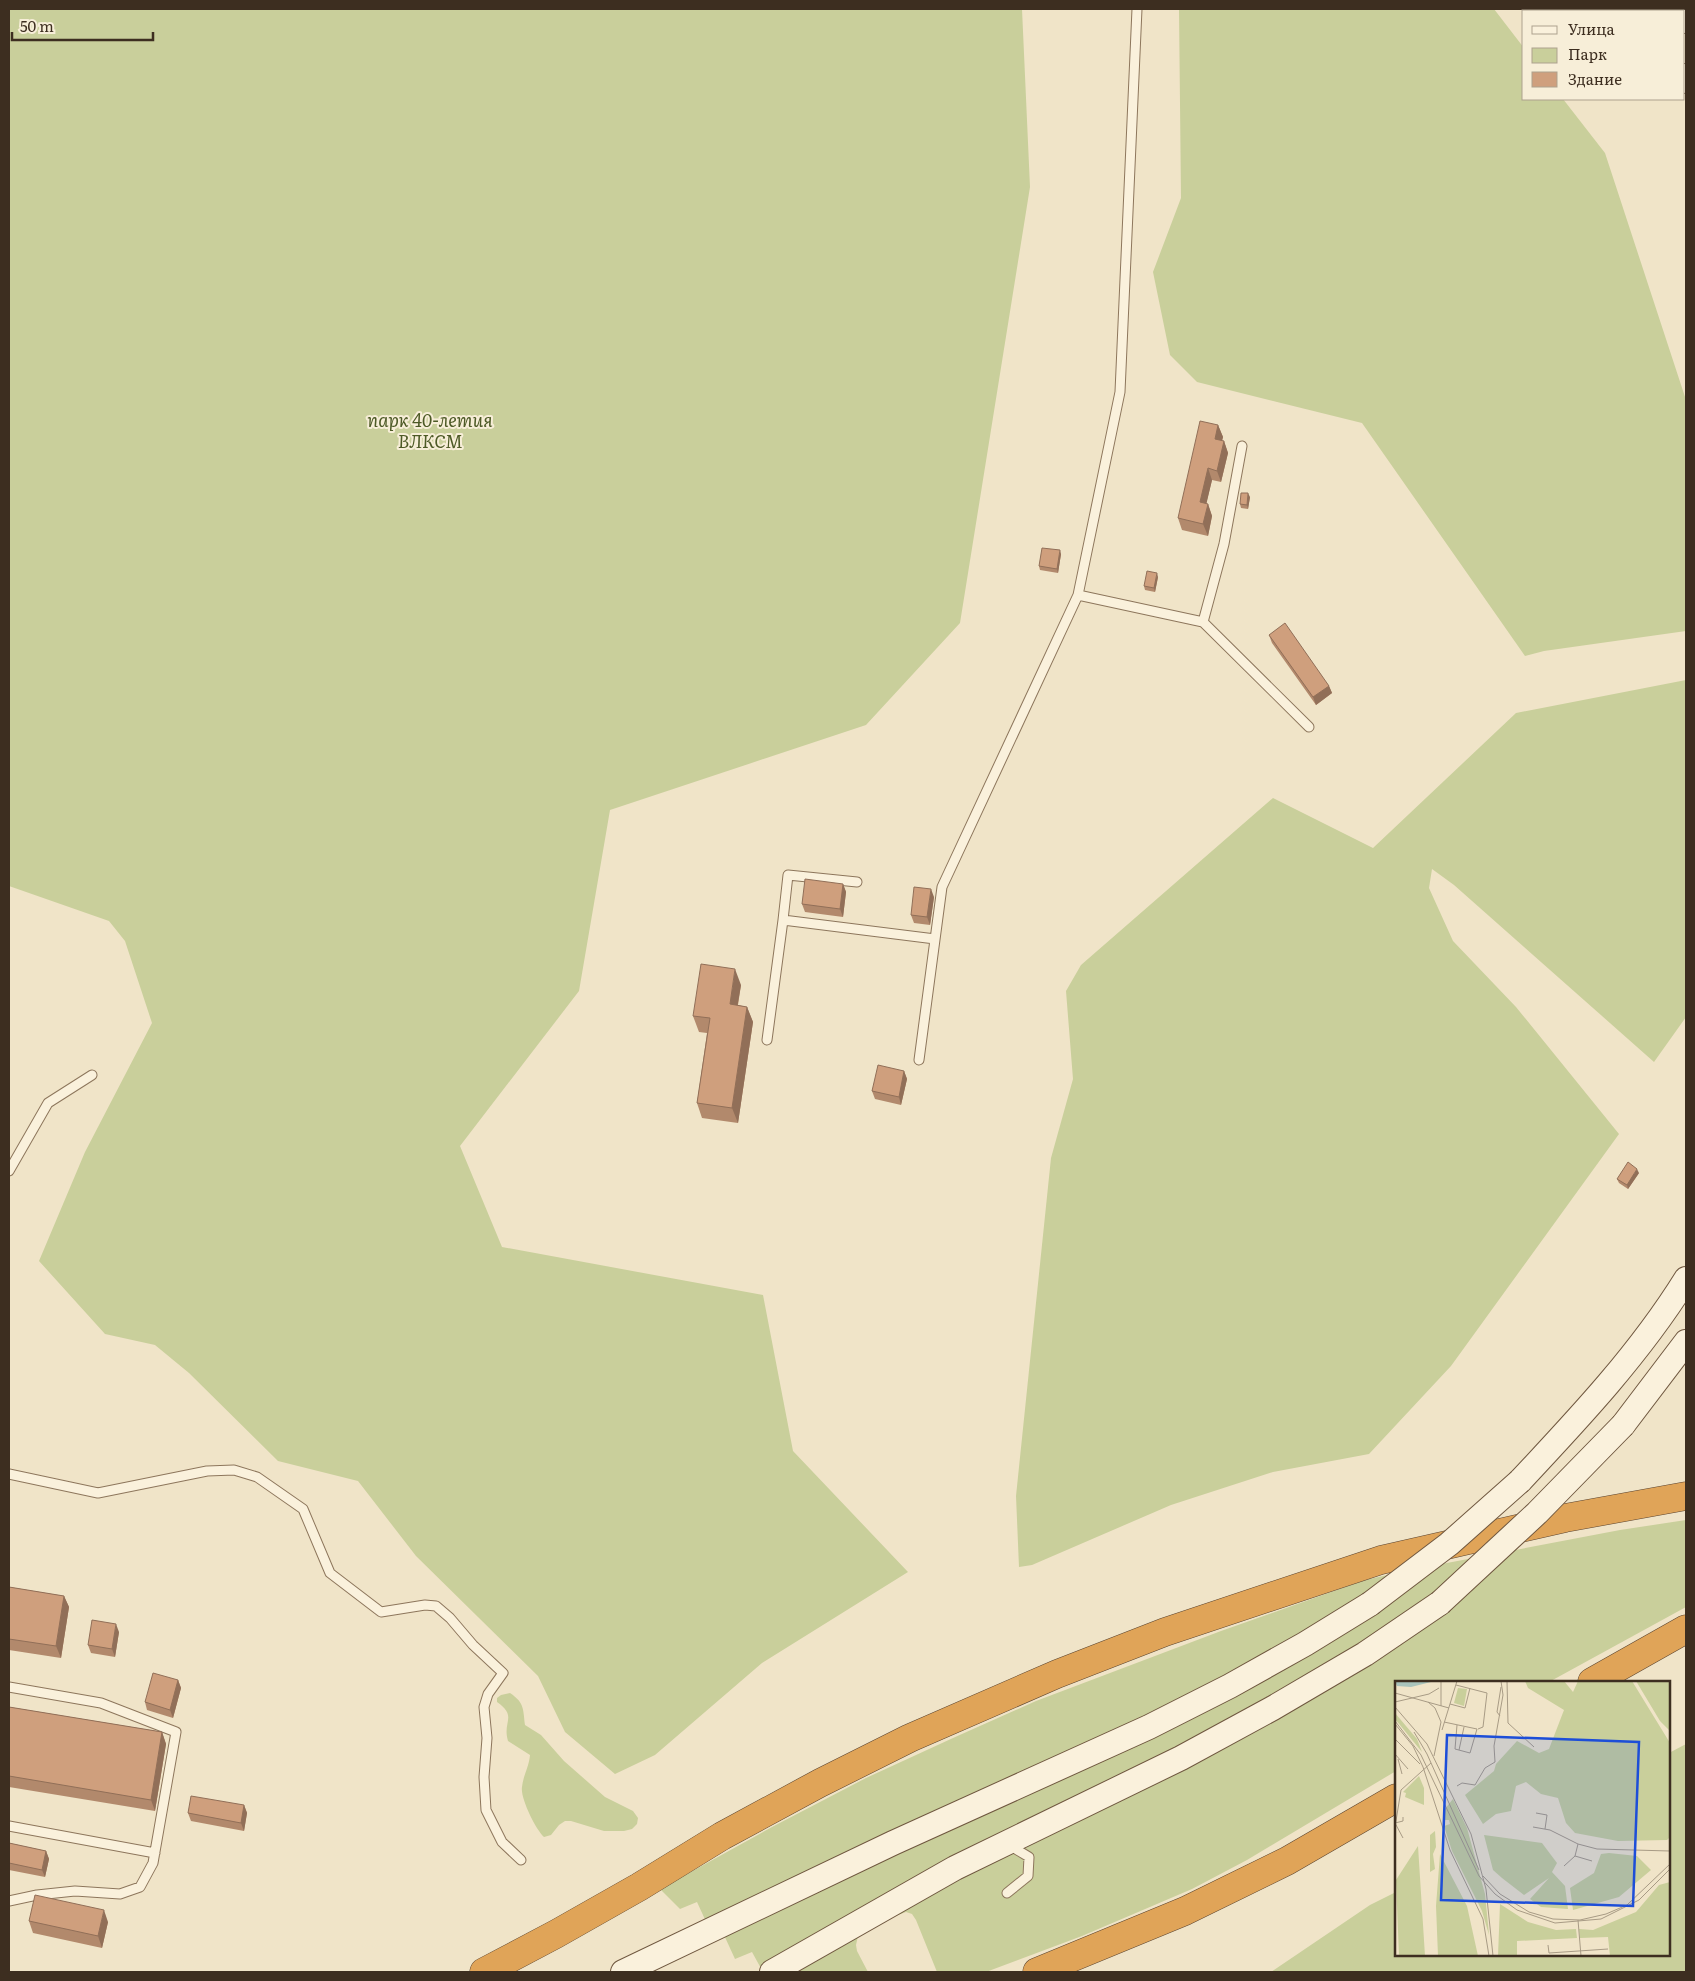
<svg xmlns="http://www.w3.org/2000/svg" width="1695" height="1981" viewBox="0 0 1695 1981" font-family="Literata,serif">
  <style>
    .green { fill: #c9cf9b }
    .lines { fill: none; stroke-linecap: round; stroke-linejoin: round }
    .lane-casing { stroke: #8d765c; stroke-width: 11 }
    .secondary-casing { stroke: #6f573f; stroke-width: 26 }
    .highway-casing { stroke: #5b4430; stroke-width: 29 }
    .lane { stroke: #faf1dc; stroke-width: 9 }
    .secondary { stroke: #faf1dc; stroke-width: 24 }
    .highway { stroke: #e0a458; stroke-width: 28 }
    .secondary-bridge-casing { stroke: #6f573f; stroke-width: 26; stroke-linecap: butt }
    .secondary-bridge { stroke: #faf1dc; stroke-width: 24 }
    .wall { fill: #b2896c }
    .shaded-wall { fill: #916f58 }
    .building { fill: #cf9f7d; stroke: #916f58 }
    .labels { text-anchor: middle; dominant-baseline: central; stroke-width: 4; stroke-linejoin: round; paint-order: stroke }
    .park-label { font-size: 18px; font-style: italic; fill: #4d5a26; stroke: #f7eed8 }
    .inset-road { fill: none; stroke: #a89b85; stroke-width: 1 }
    .view { fill: #1d4ed8; fill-opacity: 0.15; stroke: #1d4ed8; stroke-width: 2.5 }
    .inset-edge { fill: none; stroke: #3d2e20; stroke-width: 2.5 }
  </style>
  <rect width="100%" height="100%" fill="#f0e4c8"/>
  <!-- green -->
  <path class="green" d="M9,9H1022L1030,187L960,623L866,725L610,810L579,991L460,1146L502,1247L763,1295L793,1451L908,1572L762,1663L655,1755L615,1774L565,1732L538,1676L416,1556L358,1481L278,1461L189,1373L155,1345L105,1334L39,1261L85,1152L152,1023L125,941L109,921L9,886Z
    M1179,9H1494L1524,48V99H1563L1605,153L1686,400V631L1544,651L1525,656L1362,423L1197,382L1170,355L1153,272L1181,198Z
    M1686,680V1017L1654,1062L1454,885L1432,869L1429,888L1453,941L1516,1007L1619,1134L1451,1366L1369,1454L1273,1472L1171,1505L1032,1565L1019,1567L1016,1496L1051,1158L1073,1079L1066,991L1081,965L1273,798L1373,848L1516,713Z
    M1686,1520V1607L1549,1682H1396V1771L1247,1860L1192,1889L1082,1936L986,1972H937L916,1920L912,1914L906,1912L869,1926L858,1936L856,1945L857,1951L868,1972H763L752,1952L735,1959L724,1935L714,1939L697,1902L680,1909L660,1889L772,1827L866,1778L953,1738L1036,1701L1221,1631L1365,1580L1410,1570L1620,1530Z
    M510,1693C525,1703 523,1710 525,1725L541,1735L564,1761L605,1797L633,1811L638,1818L637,1824L632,1829L624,1831H604L571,1821H565L559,1825L551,1835L544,1837C536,1830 520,1798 522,1787C523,1776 529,1767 530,1755L508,1741C502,1721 518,1717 497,1702V1698L501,1695Z
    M1686,1744V1972H1271L1370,1905L1396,1892V1955H1669V1753Z"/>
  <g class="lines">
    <defs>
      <path id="lane" d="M1078,595L1203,622L1309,727
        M1203,622L1224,544L1242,446
        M783,920L788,875L857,882
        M767,1040L783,920L935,939
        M919,1060L942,887L1078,595L1120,392L1137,9
        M9,1171L48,1103L92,1075
        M9,1474L98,1493L207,1471L234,1470L257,1477L303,1509L330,1573L381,1612L425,1605L436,1606L450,1618L473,1645L503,1673L488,1694L484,1707L487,1738L484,1777L486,1810L502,1842L521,1860
        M9,1687L101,1703L176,1732L153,1863L140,1887L120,1894L75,1891L37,1895L9,1901
        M9,1826L155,1853
        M1007,1893L1028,1876L1029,1857L1009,1845"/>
      <path id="secondary" d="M1636,9L1638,11
        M1684,18L1686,21
        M1684,76L1686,81
        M1623,1425L1686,1342
        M1520,1481C1580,1417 1640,1353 1686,1279
        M623,1972L893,1843L1149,1727L1230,1686L1305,1644L1370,1604
        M772,1972L955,1868L1181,1758L1273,1708L1365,1654L1440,1603"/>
      <path id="highway" d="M1592,1682L1686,1629
        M484,1972L556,1934L639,1887L722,1836L820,1783L910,1738L1057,1674L1165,1632L1381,1560L1565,1518L1686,1496
        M1037,1972L1185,1911L1287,1861L1396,1798"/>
    </defs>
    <!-- lane casing -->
    <use href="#lane" class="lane-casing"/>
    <!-- secondary casing -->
    <use href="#secondary" class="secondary-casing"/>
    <!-- highway casing -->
    <use href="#highway" class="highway-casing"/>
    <!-- lane -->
    <use href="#lane" class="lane"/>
    <!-- secondary -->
    <use href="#secondary" class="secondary"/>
    <!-- highway -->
    <use href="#highway" class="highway"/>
    <defs>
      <path id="secondary-bridge" d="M1440,1603L1537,1513L1623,1425
        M1370,1604L1449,1544L1520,1481"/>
    </defs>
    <!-- secondary-bridge casing -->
    <use href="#secondary-bridge" class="secondary-bridge-casing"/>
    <!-- secondary-bridge -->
    <use href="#secondary-bridge" class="secondary-bridge"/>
  </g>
  <!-- wall -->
  <path class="wall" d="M1218,425L1223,437L1222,441H1224L1228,453L1221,482L1212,480L1206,504H1208L1212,516L1208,536L1182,530L1178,518Z
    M1250,497L1248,509L1241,508L1240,504Z
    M1061,554L1058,573L1040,570L1039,566Z
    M1158,577L1155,592L1145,590L1144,586Z
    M1269,635L1329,686L1332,693L1316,705L1272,643Z
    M843,884L846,892L843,917L805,912L802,904Z
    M934,897L930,925L914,923L911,915Z
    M741,985L738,1005L747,1007L753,1022L738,1123L702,1118L697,1103L707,1033L699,1032L693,1016Z
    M904,1071L907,1079L901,1105L875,1099L872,1091Z
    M1639,1173L1628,1189L1619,1183L1617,1179Z
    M9,1587L64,1596L69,1607L61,1658L9,1650Z
    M119,1632L115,1657L91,1653L88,1645Z
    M178,1680L181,1688L173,1718L147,1710L145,1702Z
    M9,1707L162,1732L166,1744L155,1811L9,1787Z
    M244,1805L247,1813L244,1831L191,1821L188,1813Z
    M9,1843L46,1851L49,1859L45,1877L9,1870Z
    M29,1921L108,1922L102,1948L33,1933Z"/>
  <!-- shaded-wall -->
  <path class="shaded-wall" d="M1218,425L1223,437L1219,451L1215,439Z
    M1224,441L1228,453L1221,482L1217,471Z
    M1208,468L1212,480L1204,514L1200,502Z
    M1248,493L1250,497L1248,509L1247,505Z
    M1208,504L1212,516L1208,536L1203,524Z
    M1060,550L1061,554L1058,573L1057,569Z
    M1157,573L1158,577L1155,592L1154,588Z
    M1329,686L1332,693L1316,705L1313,697Z
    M843,884L846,892L843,917L840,909Z
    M931,889L934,897L930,925L927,917Z
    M735,969L741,985L735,1020L730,1004Z
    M747,1007L753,1022L738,1123L732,1108Z
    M904,1071L907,1079L901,1105L899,1097Z
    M1637,1169L1639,1173L1628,1189L1627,1185Z
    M64,1596L69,1607L61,1658L56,1646Z
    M116,1624L119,1632L115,1657L112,1649Z
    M178,1680L181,1688L173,1718L170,1710Z
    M162,1732L166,1744L155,1811L151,1800Z
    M244,1805L247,1813L244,1831L241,1823Z
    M46,1851L49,1859L45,1877L42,1870Z
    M104,1910L108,1922L102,1948L98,1936Z"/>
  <!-- building -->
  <path class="building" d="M1200,421L1218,425L1215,439L1224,441L1217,471L1208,468L1200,502L1208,504L1203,524L1178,518Z
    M1241,493H1248L1247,505L1240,504Z
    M1042,548L1060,550L1057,569L1039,566Z
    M1147,571L1157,573L1154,588L1144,586Z
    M1285,623L1329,686L1313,697L1269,635Z
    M805,879L843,884L840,909L802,904Z
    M914,887L931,889L927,917L911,915Z
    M701,964L735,969L730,1004L747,1007L732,1108L697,1103L710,1018L693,1016Z
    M878,1065L904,1071L899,1097L872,1091Z
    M1628,1162L1637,1169L1627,1185L1617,1179Z
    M9,1587L64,1596L56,1646L9,1639Z
    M92,1620L116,1624L112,1649L88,1645Z
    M153,1673L178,1680L170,1710L145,1702Z
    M9,1707L162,1732L151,1800L9,1776Z
    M191,1796L244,1805L241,1823L188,1813Z
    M9,1843L46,1851L42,1870L9,1863Z
    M35,1895L104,1910L98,1936L29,1921Z"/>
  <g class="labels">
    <!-- park labels -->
    <g class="park-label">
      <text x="430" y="419">парк 40-летия<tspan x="430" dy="21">ВЛКСМ</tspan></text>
    </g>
  </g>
  <!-- overview -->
  <g transform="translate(1395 1681)">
    <rect width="275" height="275" fill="#f0e4c8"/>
    <path d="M130,0H169L178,11L183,0H237L275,62V156L272,159L223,160L180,152L171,142L163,117L146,113L131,101L121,105L116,130L101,133L88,143L70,114L99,90L101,83L122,60L144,72L154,68L169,29L133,7ZM241,0H275V50L265,40ZM63,7L72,8L69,25L59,22ZM0,32L22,58L27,71L0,38ZM24,95L29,107V124L10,116L11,112L8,111ZM58,118L72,147L90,213L94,254L87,230L57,170L49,145L55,143L54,139H48L49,129ZM40,150L41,166L38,173L40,188L35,191V154ZM89,154L147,162L162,182L157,191L170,205L173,228L146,226L135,218L154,197L129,214L107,197L98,189ZM23,165L30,275H4L1,199ZM214,172L242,175L256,189L224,216L178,229L175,207L199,192L206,173ZM45,173L72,225L83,275H43L41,225ZM275,201V275H215L213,256L185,257L184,248L198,249L241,231L264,204ZM105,223L133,241L161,249L181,248L182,257L122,260V275H103Z" fill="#c9cf9b"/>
    <path d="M0,0H40L16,6L2,5Z" fill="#a9c4bc"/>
    <path class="inset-road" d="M46,0V25M112,0L113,42L139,66M61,4L92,12L88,46L83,48M0,12L54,27M0,21L34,13L44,7M33,21L40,27L46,41L39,75M55,23L70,27L75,7M0,26L32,63L76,153L91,208L98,275M105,35L102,31L106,6M0,40L26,74L84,195L100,213L122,229L160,242L206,238L244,219L275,188M49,41L82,48L75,72L60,68L62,44M0,43L18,65L28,86L55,169L88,238L94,275M47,49L62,0M19,51L32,73L84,189M0,58L25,83M64,69L69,46M0,73L13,88M3,78L7,93M62,105L67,102L80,104L90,87L100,81L99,65L108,14L106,0M141,132L152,134L150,148M0,146L6,109L36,82M138,146L155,149L183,163L202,168L275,170M8,157L0,142L8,140V136M180,175L197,180M169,185L180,175L183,163M88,195L105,213L134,231L158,238L185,239L211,233L232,224L275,183M183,239L186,275M153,264L154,272L213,268"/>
    <path class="view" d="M52,54L244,61L238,225L46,219Z"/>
    <rect width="275" height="275" class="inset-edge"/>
  </g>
  <!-- border -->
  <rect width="1695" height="1981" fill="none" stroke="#3d2e20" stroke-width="20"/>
  <!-- legend -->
  <rect x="1522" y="10" width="162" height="90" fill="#f7eed8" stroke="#ada18e"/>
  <rect x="1532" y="26" width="25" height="8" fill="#faf1dc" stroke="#ada18e"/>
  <text x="1568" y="35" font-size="15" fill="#3d2e20">Улица</text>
  <rect x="1532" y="48" width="25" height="15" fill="#c9cf9b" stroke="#ada18e"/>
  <text x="1568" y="60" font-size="15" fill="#3d2e20">Парк</text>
  <rect x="1532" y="72" width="25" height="15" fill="#cf9f7d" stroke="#ada18e"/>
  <text x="1568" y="85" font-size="15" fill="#3d2e20">Здание</text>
  <!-- scale -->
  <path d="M12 32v8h141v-8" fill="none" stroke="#3d2e20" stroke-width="2.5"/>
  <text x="20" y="32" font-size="15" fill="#3d2e20" stroke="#f7eed8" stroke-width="4" paint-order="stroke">50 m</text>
</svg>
